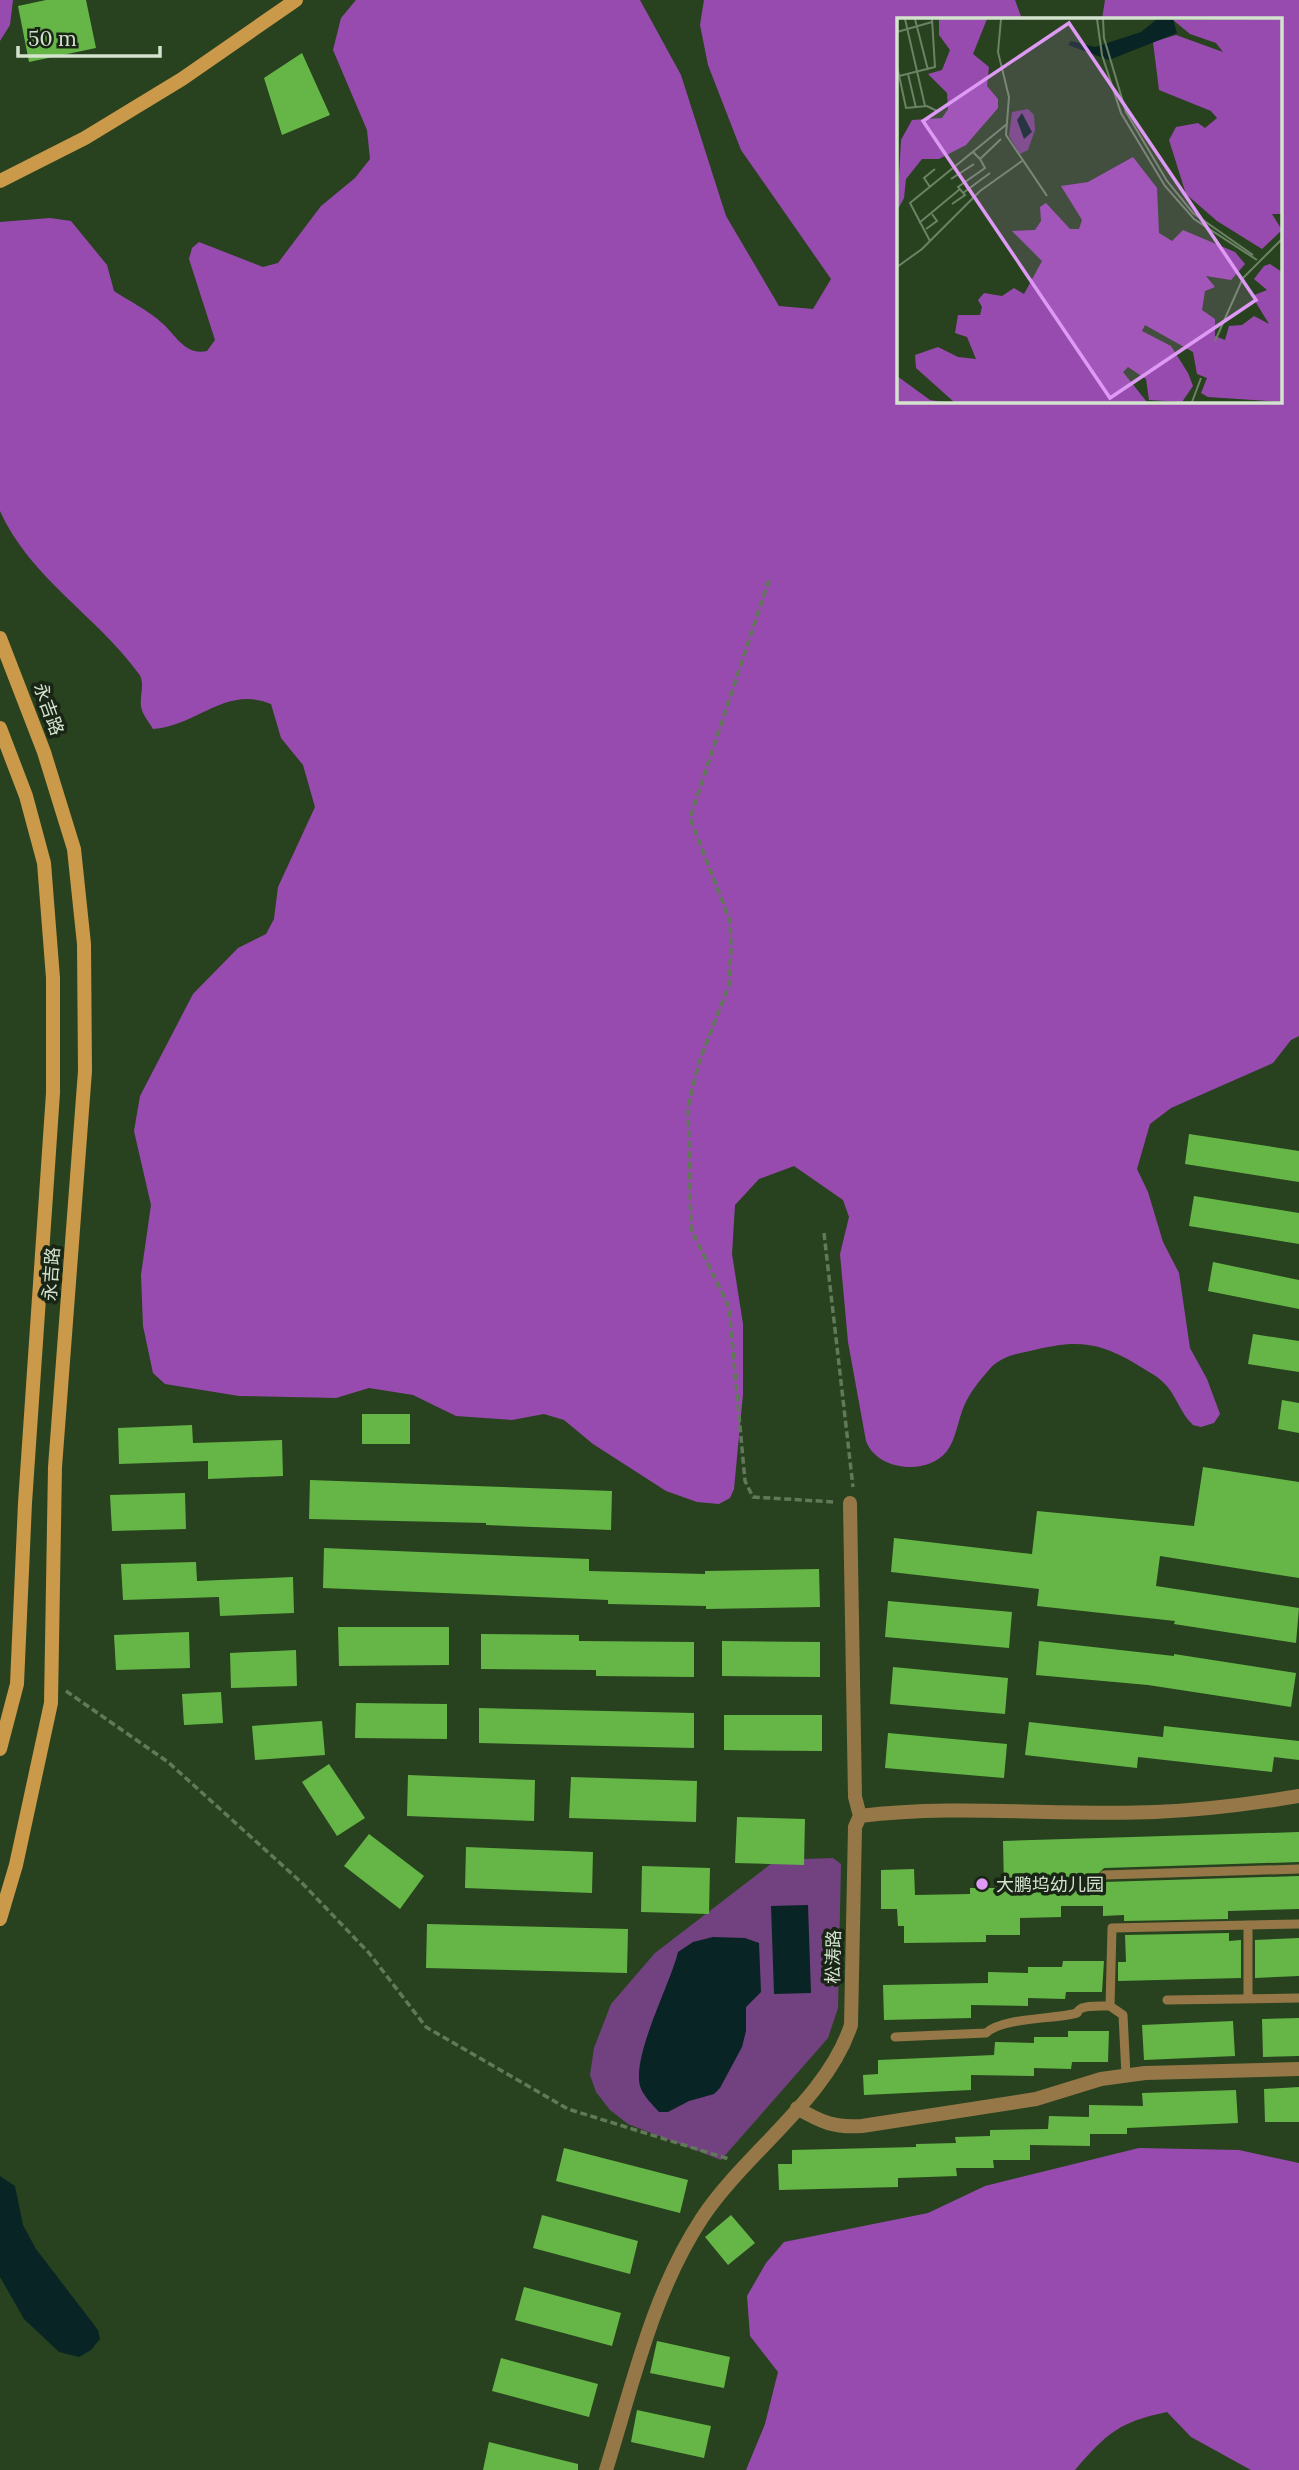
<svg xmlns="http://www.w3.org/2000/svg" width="1299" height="2470" viewBox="0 0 1299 2470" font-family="Lora,'Noto Sans SC',serif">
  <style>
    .green { fill: #71427f }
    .forest { fill: #984baf }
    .water { fill: #082425 }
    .building { fill: #66b647 }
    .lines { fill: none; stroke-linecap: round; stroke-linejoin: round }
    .path { stroke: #617859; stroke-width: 3.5; stroke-dasharray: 7 3.5; stroke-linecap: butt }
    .lane { stroke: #967848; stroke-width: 9 }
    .street { stroke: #967848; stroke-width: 14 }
    .secondary { stroke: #ca9949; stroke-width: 14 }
    .poi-dot { fill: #dd99f3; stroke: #192515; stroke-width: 2.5 }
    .labels { text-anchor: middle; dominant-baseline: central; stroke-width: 7; stroke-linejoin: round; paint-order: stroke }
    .street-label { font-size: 18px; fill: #d3e3ce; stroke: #192515 }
    .poi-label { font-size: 18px; fill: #d3e3ce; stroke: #192515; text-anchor: start }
    .inset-road { fill: none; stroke: #6c8265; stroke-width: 2 }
    .view { fill: #dd99f3; fill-opacity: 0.15; stroke: #dd99f3; stroke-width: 3.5 }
    .inset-edge { fill: none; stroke: #d3e3ce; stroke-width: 3.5 }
  </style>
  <rect width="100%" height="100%" fill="#28421f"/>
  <!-- green -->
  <path class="green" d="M833,1858L841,1864L838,2008L828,2038L721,2160L628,2124L610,2110L596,2092L590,2075L594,2048L611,2004L655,1953L776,1860Z"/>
  <!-- forest -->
  <path class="forest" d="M0,0H13L10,25L0,41Z
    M356,0H640L681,75L726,216L779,306L813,309L831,279L741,150L708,65L700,25L704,0H1015L1022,19H898V401H1280V19H1102L1105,0H1299V1036L1291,1040L1273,1063L1171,1108L1150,1124L1137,1169L1148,1192L1163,1242L1179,1273L1190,1348L1207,1379L1220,1414L1214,1423L1201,1427L1193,1425C1180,1413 1176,1394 1163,1382C1156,1375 1145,1370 1136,1364C1097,1340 1073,1340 1030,1351C1014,1354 998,1358 988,1371C979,1381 969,1394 964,1406C958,1420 956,1439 947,1451C928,1476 877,1471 866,1441L848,1342L840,1254L849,1217L843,1200L794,1166L759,1179L735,1205L732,1254L743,1324V1394L734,1489L730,1498L719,1504L697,1502L666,1491L593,1444L564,1420L544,1414L512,1420L456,1416L413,1395L369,1388L336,1398L239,1396L165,1384L153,1373L143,1326L141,1275L151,1205L134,1131L140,1096L193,994L238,948L266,934L274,919L278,887L315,807L303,765L281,738L271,704C226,685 197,726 153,729C150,723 144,717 142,710C138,699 146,684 139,674C96,615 30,578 0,511V222L50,218L71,221L107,265L114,291C129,301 148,310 162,323C176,335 185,356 207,351L215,340L189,259L192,248L199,242L263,267L278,263L321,206L355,178L370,159L367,130L333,50L341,18Z
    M1139,2148L1239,2150L1299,2163V2470H1251L1191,2437L1167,2412C1119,2422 1107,2433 1075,2470H746L765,2424L778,2372L750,2336L747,2296L766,2263L784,2242L928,2213L985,2186Z"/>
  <!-- water -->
  <path class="water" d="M808,1905L811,1993L774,1994L771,1906Z
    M713,1937L745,1938L759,1943L761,1992L746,2007V2031L742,2047L720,2088L714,2094L689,2101L668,2112H659C653,2105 643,2096 640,2086C632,2055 670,1985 678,1952L693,1942Z
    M0,2176L15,2186L23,2225L36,2249L98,2330L100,2339L91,2350L79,2357L59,2352L24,2319L0,2277Z"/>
  <!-- building -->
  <path class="building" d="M46,0H86L96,48L29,62L18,6Z
    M302,53L330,115L282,135L264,78Z
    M1189,1134L1299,1151V1182L1185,1164Z
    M1194,1196L1299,1213V1244L1189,1226Z
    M1213,1262L1299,1280V1309L1208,1291Z
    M1253,1334L1299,1341V1372L1248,1364Z
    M1282,1400L1299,1403V1433L1278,1429Z
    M362,1414H410V1444H362Z
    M192,1425L193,1443L282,1440L283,1476L208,1479V1461L119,1464L118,1428Z
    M1203,1467L1299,1482V1578L1160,1556L1156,1586L1299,1608L1296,1643L1174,1624L1175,1621L1037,1606L1039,1589L891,1572L894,1538L1032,1554L1037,1511L1194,1526Z
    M310,1480L612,1491L611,1530L486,1525V1523L309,1519Z
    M185,1493L186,1529L112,1531L110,1495Z
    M324,1548L589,1559V1571L705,1574V1571L819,1569L820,1607L706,1609V1606L608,1604V1600L323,1588Z
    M196,1562L197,1581L293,1577L294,1613L220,1616L219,1597L123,1600L121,1564Z
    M888,1601L1012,1612L1009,1648L885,1637Z
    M338,1627H449V1665L339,1666Z
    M189,1632L190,1668L116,1670L114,1635Z
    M481,1634L579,1635V1641L694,1642V1677L596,1676V1670L481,1669Z
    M722,1641L820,1642V1677L722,1676Z
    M1039,1641L1174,1656V1654L1296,1673L1291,1707L1148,1685L1036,1675Z
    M296,1650L297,1686L231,1688L230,1653Z
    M893,1667L1008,1678L1005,1714L890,1704Z
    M221,1692L223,1723L184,1725L182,1694Z
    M356,1703L447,1704V1739L355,1738Z
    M479,1708L694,1713V1748L479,1743Z
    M724,1715H822V1751L724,1750Z
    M322,1721L325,1755L255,1760L252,1726Z
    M1029,1722L1163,1737L1164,1726L1299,1741V1760L1274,1757L1272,1772L1138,1757L1137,1768L1025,1755Z
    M888,1733L1007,1744L1004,1778L885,1768Z
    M329,1764L365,1818L337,1836L302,1782Z
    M408,1775L535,1780L534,1821L407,1816Z
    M571,1777L697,1781L696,1822L569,1818Z
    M737,1817L805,1819L804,1865L735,1863Z
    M1299,1832V1862L1104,1868L1097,1875L1104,1882L1299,1876V1909L1228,1911V1919L1124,1921V1915L1103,1916V1906H1061V1917L1020,1918V1935H986V1942L904,1943V1926H898L897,1909H881V1870L914,1869L915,1895L970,1894V1888H1004L1003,1841Z
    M369,1834L424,1876L400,1909L344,1866Z
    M466,1847L593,1852L592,1893L465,1888Z
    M642,1866L710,1868L709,1914L641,1912Z
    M427,1924L628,1929L627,1973L426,1968Z
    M1229,1933V1941L1241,1940V1978L1118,1981V1962H1126L1125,1935Z
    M1299,1938V1976L1255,1978V1940Z
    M1063,1961H1104L1102,1992H1066L1065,1999L1028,1998V2006L971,2005V2018L884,2020L883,1985L988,1983V1972L1028,1973V1967H1062Z
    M1299,2018V2056L1263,2057L1262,2019Z
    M1233,2021L1235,2056L1144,2060L1142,2025Z
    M1068,2031H1109L1108,2062H1072L1071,2069L1034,2068V2076L971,2075V2090L864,2095L863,2075L878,2074V2060L994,2055L995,2042L1034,2043V2037H1068Z
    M1299,2087V2122H1265L1264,2089Z
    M1236,2090L1238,2123L1127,2128V2134H1090V2146L1030,2145V2160H993L994,2168H956L957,2176L898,2178V2187L779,2190L778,2164H792V2150L916,2147V2144L956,2143L955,2137L990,2136V2130L1048,2129L1049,2116L1089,2117V2105L1143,2106L1142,2093Z
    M564,2148L688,2180L680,2213L556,2181Z
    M542,2215L638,2241L630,2274L533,2248Z
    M731,2215L755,2243L728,2265L705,2237Z
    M524,2287L621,2313L612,2346L515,2320Z
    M657,2341L730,2357L724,2388L650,2373Z
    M501,2358L598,2384L589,2417L492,2391Z
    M637,2410L711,2426L704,2458L631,2442Z
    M489,2442L578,2464V2470H483Z"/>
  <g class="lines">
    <!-- path -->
    <path class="path" d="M769,580L690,818L730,921L731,948L729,985L699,1062L688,1107L691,1229L729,1307L745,1481L753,1497L834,1502
      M824,1233L853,1487
      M66,1691L168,1762L302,1883L369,1953L426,2027L568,2109L729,2159"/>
    <!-- lane -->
    <path class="lane" d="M1104,1875L1299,1869
      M1248,1925V1999
      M1167,2000L1299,1998
      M1110,2006L1112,1928L1299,1924
      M895,2037L986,2033C1001,2018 1052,2019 1073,2014C1082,2012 1073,2013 1082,2008C1089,2005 1102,2006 1110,2006L1123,2015L1126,2075"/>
    <!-- street -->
    <path class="street" d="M850,1503L855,1797L860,1816
      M860,1816C957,1804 1057,1816 1155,1812C1203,1810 1251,1804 1299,1796
      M797,2108C821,2122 834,2128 862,2126L1036,2099L1101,2079L1145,2073L1299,2069
      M606,2470C633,2384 652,2294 702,2218C745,2153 827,2099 851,2025L855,1827L860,1816"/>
    <!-- secondary -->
    <path class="secondary" d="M0,181L85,138L182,79L296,0
      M0,638L44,752L74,849L84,944L85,1071L55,1467L51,1703L16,1865L0,1919
      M0,728L26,796L44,863L53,978V1093L25,1503L17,1684L0,1749"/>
  </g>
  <!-- markers -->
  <circle class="poi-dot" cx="982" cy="1884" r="7"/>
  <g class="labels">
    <!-- street labels -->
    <g class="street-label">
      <text transform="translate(49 709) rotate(70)">永吉路</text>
      <text transform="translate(51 1274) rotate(-86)">永吉路</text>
      <text transform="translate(833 1957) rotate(-89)">松涛路</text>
    </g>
    <!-- poi labels -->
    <g class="poi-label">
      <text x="996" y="1884">大鹏坞幼儿园</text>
    </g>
  </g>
  <!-- overview -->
  <g transform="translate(897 18)">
    <rect width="385" height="385" fill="#28421f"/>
    <path d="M131,91L137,97L138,112L131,132L123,136L112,118L115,94Z" fill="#71427f"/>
    <path d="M42,1H90L76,36L92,49L90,68L101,81V90L69,127L42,141H25L9,161L7,180L0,193L4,122L15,102L45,100L51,91L50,75L31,56L45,52L53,32L42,17ZM385,1V196H375L385,212L365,231L320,203L289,176L272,122L279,109L301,105L308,110L320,100L314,93L262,72L256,24L279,17L326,34L319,25L293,16L276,2ZM236,139L260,170L262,215L275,223L286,212L338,234L348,246L334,262L309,258L318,269L308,273L305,292L318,301V318L328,322L332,308L345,307L357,298L372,306L355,278L370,272L357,261L367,248L373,246L385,254V384L311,379L304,375L310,360L300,356L296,334L248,307L245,313L274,328L291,355L296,368L285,384L252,382L249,361L231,349L226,354L250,384H57L19,350L18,337L41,329L61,339L79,341L70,319L58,315L61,297H83L85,289L81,282L87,275L105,278L117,270L127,276L145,243L115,213L138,212L144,203L143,189L149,185L173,211H182L185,202L164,168L191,164ZM0,358L33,382L46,384H0Z" fill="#984baf"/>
    <path d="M260,1H276L280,15L212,42L171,27L174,23L198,29L244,14ZM125,95L135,114L127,121L120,102Z" fill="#082425"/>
    <path class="inset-road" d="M8,1L28,88M18,1L31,52M104,1L101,34L112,79L109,117L150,178M200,1L205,37L224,95L268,168L297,201L360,242M206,1L207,20L229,94L270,163L296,195L356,237M0,14L35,4M0,48L9,90L30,88L40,93M11,56L19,90M2,58L38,49L35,1M76,134L83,141L104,121M54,161L77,146M33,169L27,160L38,151M66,175L93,155M55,186L68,177L61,169L88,150L83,141M22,205L63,171M29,211L40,203L35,196M33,223L13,185L110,106M0,249L25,231L83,173L125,143M318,323L346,260L385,221M295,384L304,360"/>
    <path class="view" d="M172,5L359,282L213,380L26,103Z"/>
    <rect width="385" height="385" class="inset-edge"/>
  </g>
  <!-- scale -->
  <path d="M18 46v10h142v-10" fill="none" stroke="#d3e3ce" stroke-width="3.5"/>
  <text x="28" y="46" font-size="21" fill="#d3e3ce" stroke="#192515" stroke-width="5" paint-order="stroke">50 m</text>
</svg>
